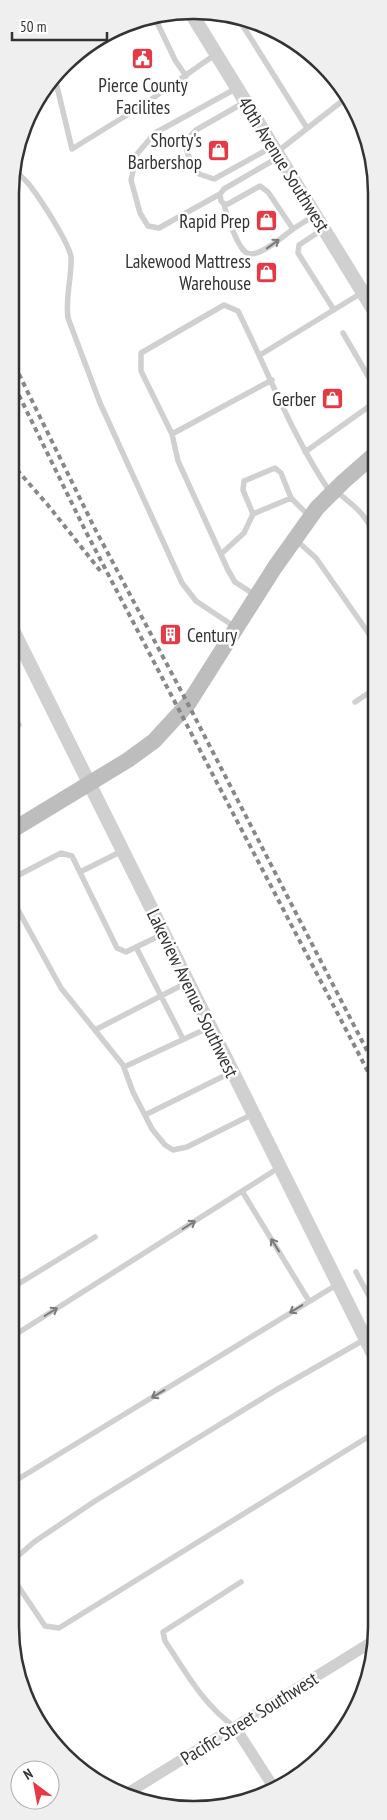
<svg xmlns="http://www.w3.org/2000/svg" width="387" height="1820" viewBox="0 0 387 1820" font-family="'PT Sans Narrow',sans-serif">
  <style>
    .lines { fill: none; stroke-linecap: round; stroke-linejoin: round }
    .service { stroke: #d0d0d0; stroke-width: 5.5 }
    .minor { stroke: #d0d0d0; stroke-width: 11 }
    .tertiary { stroke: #d0d0d0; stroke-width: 14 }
    .secondary { stroke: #bdbdbd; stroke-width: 16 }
    .rail { stroke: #888; stroke-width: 4; stroke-dasharray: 5 4; stroke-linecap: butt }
    .oneway { stroke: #7a7a7a }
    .labels { text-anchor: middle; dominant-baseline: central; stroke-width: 5; stroke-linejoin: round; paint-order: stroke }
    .poi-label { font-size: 19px; fill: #333; stroke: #fff; text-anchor: end }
    .street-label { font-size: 19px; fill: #333; stroke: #fff }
    .rim { fill: none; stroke: #333; stroke-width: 2.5 }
  </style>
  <rect width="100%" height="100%" fill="#fff"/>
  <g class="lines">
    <!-- service -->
    <path class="service" d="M154,16L175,60L186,76
      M238,18L307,128
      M55,78L72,149L143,105L216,54
      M245,102L196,130C178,147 189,156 199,174L214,179L272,147
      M277,152L346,98
      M279,157L224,189L220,194L221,201L224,204H228L260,186L268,192L293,229L315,215
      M12,168C19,174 26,180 31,187C41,200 69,243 71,257C72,277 65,298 68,318L100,403L182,583L196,601L235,627
      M220,194L159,228L148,226L140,213L131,180L137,154L155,133L237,88
      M224,204C227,219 231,227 237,240C240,245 243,253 250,254C262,255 284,236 293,229
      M323,229L299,245L298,253L334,310
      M260,355L363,292
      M172,434L272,380
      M305,452L371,405L376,392L371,381L343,333
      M337,492C356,507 365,514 376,537
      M291,498L309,516
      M296,540L316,558L376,644
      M221,554L244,533L253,514L243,490L244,481L275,468L281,473L291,498L253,514
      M255,595L235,582L228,570L178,461L172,434L141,371V353L224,305L238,311C268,371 292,436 330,492
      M355,702L376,688
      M11,732L19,725L11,710
      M80,872L122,851
      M11,879L61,853L72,856L117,948L126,952L163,934
      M11,897L61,988L123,1065L133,1092L152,1129L165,1145L173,1150L187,1147L253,1114
      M136,947L183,1039
      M95,1030L188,982
      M124,1067L210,1027
      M145,1115L232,1072
      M242,1191L309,1301
      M356,1272L376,1309
      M10,1289L95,1237
      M10,1338L280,1167
      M10,1484L338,1284
      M10,1563L34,1542L95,1501L276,1390L376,1333
      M10,1574L45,1626L59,1628L376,1432
      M235,1727C204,1706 186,1672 165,1641L163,1632L241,1582"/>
    <!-- minor -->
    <path class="minor" d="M235,1727L274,1788
      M123,1796L375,1640"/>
    <!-- tertiary -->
    <path class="tertiary" d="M191,13L376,314
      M11,626L376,1360"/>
    <!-- secondary -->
    <path class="secondary" d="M11,831L128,760L154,741L188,704L275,567L317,508L343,482L376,453"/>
    <!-- rail -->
    <path class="rail" d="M11,358L94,527L188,704L376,1068
      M11,379L85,530L376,1087
      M11,463L47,504L102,573"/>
  </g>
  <!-- one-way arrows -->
  <defs><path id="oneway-shaft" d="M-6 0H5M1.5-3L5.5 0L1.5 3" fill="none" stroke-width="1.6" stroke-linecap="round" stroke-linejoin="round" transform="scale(1.25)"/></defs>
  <g class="oneway">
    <use href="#oneway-shaft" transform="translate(273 244) rotate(-36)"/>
    <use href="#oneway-shaft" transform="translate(189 1225) rotate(-32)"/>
    <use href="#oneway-shaft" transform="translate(275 1245) rotate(-122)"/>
    <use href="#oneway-shaft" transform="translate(296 1309) rotate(149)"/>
    <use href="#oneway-shaft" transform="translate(51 1312) rotate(-32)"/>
    <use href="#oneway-shaft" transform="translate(158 1394) rotate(149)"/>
  </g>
  <!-- icons -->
  <defs>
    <symbol id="civic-square" viewBox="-11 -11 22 22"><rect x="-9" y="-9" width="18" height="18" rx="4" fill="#e63946" stroke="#fff"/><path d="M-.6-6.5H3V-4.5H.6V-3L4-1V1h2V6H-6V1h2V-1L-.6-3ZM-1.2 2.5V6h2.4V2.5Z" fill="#fff"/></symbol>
    <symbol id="shop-square" viewBox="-11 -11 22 22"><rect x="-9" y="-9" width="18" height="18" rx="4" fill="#e63946" stroke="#fff"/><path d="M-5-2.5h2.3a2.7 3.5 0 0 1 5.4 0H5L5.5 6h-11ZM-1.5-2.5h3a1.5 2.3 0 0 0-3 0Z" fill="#fff"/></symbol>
    <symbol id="building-square" viewBox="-11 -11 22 22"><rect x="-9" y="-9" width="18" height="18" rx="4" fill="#e63946" stroke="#fff"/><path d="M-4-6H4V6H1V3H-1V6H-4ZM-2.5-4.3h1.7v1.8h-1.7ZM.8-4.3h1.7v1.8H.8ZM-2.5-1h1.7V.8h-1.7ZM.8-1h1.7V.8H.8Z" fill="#fff"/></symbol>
  </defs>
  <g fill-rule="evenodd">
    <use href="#civic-square" x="130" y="46" width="25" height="25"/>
    <use href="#shop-square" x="206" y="138" width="25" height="25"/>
    <use href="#shop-square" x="254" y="208" width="25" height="25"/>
    <use href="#shop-square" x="254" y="260" width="25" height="25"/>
    <use href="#shop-square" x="320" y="386" width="25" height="25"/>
    <use href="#building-square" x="158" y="622" width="25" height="25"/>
  </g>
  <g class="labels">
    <!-- poi labels -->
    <g class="poi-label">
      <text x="143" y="85" text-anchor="middle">Pierce County<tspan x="143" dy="22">Facilites</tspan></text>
      <text x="202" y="140">Shorty's<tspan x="202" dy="22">Barbershop</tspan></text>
      <text x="250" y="221">Rapid Prep</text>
      <text x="251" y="261">Lakewood Mattress<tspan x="251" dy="22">Warehouse</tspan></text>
      <text x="316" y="399">Gerber</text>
      <text x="187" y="635" text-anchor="start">Century</text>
    </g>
    <!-- street labels -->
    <g class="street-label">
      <text transform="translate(284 164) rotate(58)">40th Avenue Southwest</text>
      <text transform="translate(193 993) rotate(64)">Lakeview Avenue Southwest</text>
      <text transform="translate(249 1718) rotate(-32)">Pacific Street Southwest</text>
    </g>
  </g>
  <!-- crop -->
  <path d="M0 0H387V1820H0ZM193 19H194A174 174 0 0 1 368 193V1627A174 174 0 0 1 194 1801H193A174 174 0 0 1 19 1627V193A174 174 0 0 1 193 19Z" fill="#efefef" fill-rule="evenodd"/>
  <path class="rim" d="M193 19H194A174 174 0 0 1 368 193V1627A174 174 0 0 1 194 1801H193A174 174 0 0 1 19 1627V193A174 174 0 0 1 193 19Z"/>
  <!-- north arrow -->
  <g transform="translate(35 1785) rotate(328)"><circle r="24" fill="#ffffff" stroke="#adadad"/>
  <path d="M0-4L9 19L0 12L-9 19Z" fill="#e63946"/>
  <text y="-8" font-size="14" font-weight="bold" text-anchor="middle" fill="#333333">N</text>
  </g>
  <!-- scale -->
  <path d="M12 32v8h95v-8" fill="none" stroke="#333333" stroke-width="2.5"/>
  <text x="20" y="32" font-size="15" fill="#333333" stroke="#ffffff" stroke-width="4" paint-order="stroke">50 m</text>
</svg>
